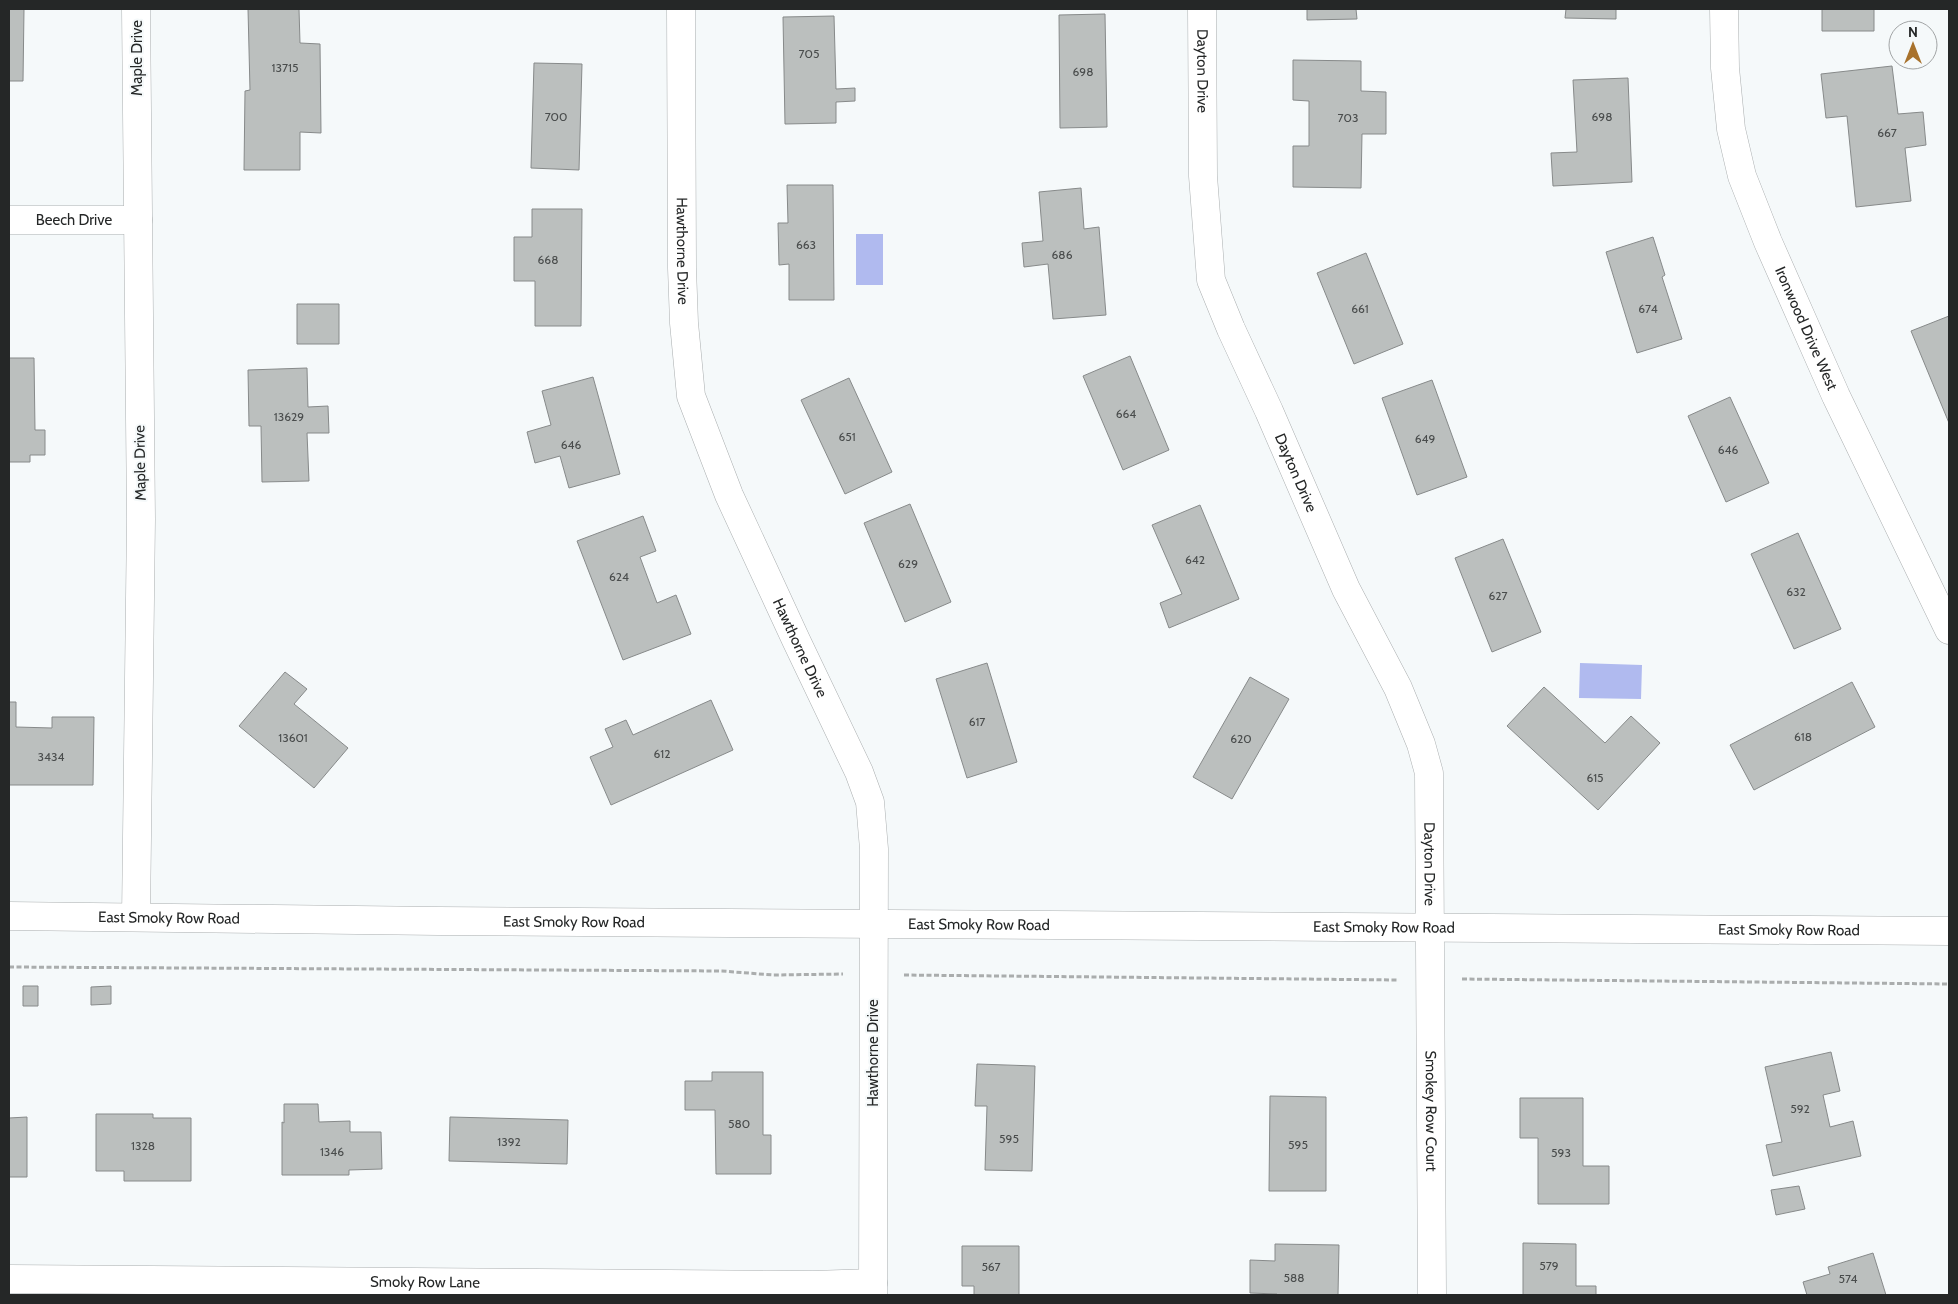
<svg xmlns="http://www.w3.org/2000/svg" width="1958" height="1304" viewBox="0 0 1958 1304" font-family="Cabin,sans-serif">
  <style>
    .water { fill: #b0baef }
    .building { fill: #bbbfbe; stroke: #878a8a }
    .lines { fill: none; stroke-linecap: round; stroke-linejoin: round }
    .minor-casing { stroke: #abafb0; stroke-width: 29 }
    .tertiary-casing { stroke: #abafb0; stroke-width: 29 }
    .path { stroke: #aaadad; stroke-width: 3; stroke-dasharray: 5 2.5; stroke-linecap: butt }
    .minor { stroke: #fff; stroke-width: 28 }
    .tertiary { stroke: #fff; stroke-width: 28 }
    .labels { text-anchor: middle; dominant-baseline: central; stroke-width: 4; stroke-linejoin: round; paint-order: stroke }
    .number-label { font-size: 12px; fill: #4a4d4d }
    .street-label { font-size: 15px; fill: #252727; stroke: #f5f9fa }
  </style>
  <rect width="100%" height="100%" fill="#f5f9fa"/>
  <path class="water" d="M856 234H883V285H856Z
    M1580 663 1642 665 1641 699 1579 698Z"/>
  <path class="building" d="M9 9H24L23 81H9Z
    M248 9H299L300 43 320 44 321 133 300 132V170H244L245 91 250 90Z
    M1307 9H1356L1357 19 1307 20Z
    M1566 9H1616V19L1565 18Z
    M1822 9H1874V31H1822Z
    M1105 14 1107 127 1060 128 1059 15Z
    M834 16 836 89 855 88V101L836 102V123L785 124 783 17Z
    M1293 60 1361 61V91L1386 92V134H1362L1361 188 1293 187V146H1309V101L1293 100Z
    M534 63 582 64 579 170 531 168Z
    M1892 66 1898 114 1923 112 1926 145 1905 148 1911 201 1856 207 1847 116 1826 118 1821 74Z
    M1628 78 1632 182 1553 186 1551 153 1577 152 1573 80Z
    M787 185H833L834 300H789V264L779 265 778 223H788Z
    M1081 188 1084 229 1099 227 1106 315 1053 319 1048 264 1024 267 1022 243 1043 241 1039 192Z
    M532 209H582L581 326H535V281H514V237H532Z
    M1653 237 1665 275 1662 277 1682 339 1637 353 1606 252Z
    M1366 253 1403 344 1354 364 1317 273Z
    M297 304H339V344H297Z
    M1949 316V423L1911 331Z
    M1130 356 1169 450 1123 470 1083 376Z
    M9 358H34L35 430H45V455H30V462H9Z
    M307 368 308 407 328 406 329 433H307L309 481 262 482 261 426H249L248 370Z
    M593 377 620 474 569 488 560 456 535 463 527 432 551 425 542 391Z
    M849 378 892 472 845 494 801 400Z
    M1432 380 1467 477 1417 495 1382 398Z
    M1730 397 1769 483 1726 502 1688 416Z
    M910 504 951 602 905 622 864 523Z
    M1200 505 1239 599 1169 628 1160 603 1182 594 1152 525Z
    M643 516 656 551 640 557 657 603 676 595 691 634 623 660 577 541Z
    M1798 533 1841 629 1794 649 1751 554Z
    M1503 539 1541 632 1492 652 1455 558Z
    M987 663 1017 762 967 778 936 679Z
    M285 672 307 689 294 704 348 748 314 788 239 726Z
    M1250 677 1289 699 1232 799 1193 777Z
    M1852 682 1875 727 1754 790 1730 745Z
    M1544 687 1605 743 1631 716 1660 743 1598 810 1507 726Z
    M711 700 733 750 611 805 590 757 613 747 605 729 626 720 633 735Z
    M9 702H16V727L52 728V717H94L93 785H9Z
    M23 986H38V1006H23Z
    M111 986V1004L91 1005V987Z
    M1831 1052 1840 1091 1823 1095 1830 1127 1853 1121 1861 1156 1773 1176 1766 1145 1782 1142 1765 1067Z
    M977 1064 1035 1066 1032 1171 985 1170 987 1106H975Z
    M712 1072H763V1135H771V1174H716L715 1110H685V1081H712Z
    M1270 1096 1326 1097V1191H1269Z
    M1520 1098H1583V1166H1609V1204H1538V1138H1520Z
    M284 1104H318L319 1122 350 1121V1132H381L382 1169 349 1170V1175H282V1122L284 1123Z
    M96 1114H153V1118H191V1181H124V1171H96Z
    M27 1117V1177H9V1118Z
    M450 1117 568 1120 567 1164 449 1161Z
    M1799 1186 1805 1209 1776 1215 1771 1190Z
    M1523 1243 1576 1244V1286H1596V1295H1523Z
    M1275 1244 1339 1245 1338 1295H1277V1294L1250 1293V1260L1275 1261Z
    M962 1246H1019V1295H974V1286H962Z
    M1873 1253 1886 1295H1807L1803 1282 1830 1274 1828 1267Z"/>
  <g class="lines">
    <defs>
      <g id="minor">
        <path id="s1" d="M681 9 682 268 684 323 691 396 729 495 796 640 859 772 870 802 874 849 873 1295"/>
        <path id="s2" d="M1202 9 1203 176 1211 280 1231 329 1269 411 1346 589 1398 688 1421 744 1429 773 1432 1295"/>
        <path id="s3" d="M1724 9 1725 68 1731 129 1742 176 1768 242 1836 396 1949 630"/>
        <path id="s4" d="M9 220H138"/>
        <path d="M136 917 141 519 136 9"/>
        <path id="s5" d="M9 1279 813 1285 873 1283"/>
      </g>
      <g id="tertiary">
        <path id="s6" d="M9 916 438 921 1949 931"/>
      </g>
    </defs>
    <use href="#minor" class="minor-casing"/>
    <use href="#tertiary" class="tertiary-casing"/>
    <path class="path" d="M9 967 722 971 773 975 843 974
      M904 975 1398 980
      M1462 979 1949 984"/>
    <use href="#minor" class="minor"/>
    <use href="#tertiary" class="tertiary"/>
  </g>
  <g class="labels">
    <g class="number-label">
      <text x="809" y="53">705</text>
      <text x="285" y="67">13715</text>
      <text x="1083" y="71">698</text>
      <text x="556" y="116">700</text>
      <text x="1602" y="116">698</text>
      <text x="1348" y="117">703</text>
      <text x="1887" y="132">667</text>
      <text x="806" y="244">663</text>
      <text x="1062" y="254">686</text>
      <text x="548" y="259">668</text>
      <text x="1360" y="308">661</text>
      <text x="1648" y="308">674</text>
      <text x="1126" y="413">664</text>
      <text x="289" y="416">13629</text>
      <text x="847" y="436">651</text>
      <text x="1425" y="438">649</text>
      <text x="571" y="444">646</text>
      <text x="1728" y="449">646</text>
      <text x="1195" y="559">642</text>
      <text x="908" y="563">629</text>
      <text x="619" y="576">624</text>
      <text x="1796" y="591">632</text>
      <text x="1498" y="595">627</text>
      <text x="977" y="721">617</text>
      <text x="1803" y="736">618</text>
      <text x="293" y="737">13601</text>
      <text x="1241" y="738">620</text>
      <text x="662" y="753">612</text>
      <text x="51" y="756">3434</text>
      <text x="1595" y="777">615</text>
      <text x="1800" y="1108">592</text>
      <text x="739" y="1123">580</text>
      <text x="1009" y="1138">595</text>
      <text x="509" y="1141">1392</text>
      <text x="1298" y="1144">595</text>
      <text x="143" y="1145">1328</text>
      <text x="332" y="1151">1346</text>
      <text x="1561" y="1152">593</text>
      <text x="1549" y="1265">579</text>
      <text x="991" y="1266">567</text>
      <text x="1294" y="1277">588</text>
      <text x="1848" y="1278">574</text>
    </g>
    <g class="street-label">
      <text transform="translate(137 58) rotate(-90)">Maple Drive</text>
      <text stroke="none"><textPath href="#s2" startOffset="62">Dayton Drive</textPath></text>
      <text stroke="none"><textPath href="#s4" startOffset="65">Beech Drive</textPath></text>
      <text stroke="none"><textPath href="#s1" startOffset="242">Hawthorne Drive</textPath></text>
      <text stroke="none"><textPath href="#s3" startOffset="334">Ironwood Drive West</textPath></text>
      <text transform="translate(140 463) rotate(-91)">Maple Drive</text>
      <text stroke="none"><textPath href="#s2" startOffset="482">Dayton Drive</textPath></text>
      <text stroke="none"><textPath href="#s1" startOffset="662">Hawthorne Drive</textPath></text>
      <text stroke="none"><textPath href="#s2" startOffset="902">Dayton Drive</textPath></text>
      <text stroke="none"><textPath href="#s6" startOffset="160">East Smoky Row Road</textPath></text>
      <text stroke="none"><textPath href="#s6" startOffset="565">East Smoky Row Road</textPath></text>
      <text stroke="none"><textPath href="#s6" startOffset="970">East Smoky Row Road</textPath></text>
      <text stroke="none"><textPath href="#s6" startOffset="1375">East Smoky Row Road</textPath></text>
      <text stroke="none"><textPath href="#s6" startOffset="1780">East Smoky Row Road</textPath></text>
      <text transform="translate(873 1053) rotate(-90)">Hawthorne Drive</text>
      <text stroke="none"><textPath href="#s2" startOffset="1149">Smokey Row Court</textPath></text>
      <text stroke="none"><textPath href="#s5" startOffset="416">Smoky Row Lane</textPath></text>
    </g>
  </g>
  <rect width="1958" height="1304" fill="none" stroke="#252727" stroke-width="20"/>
  <g transform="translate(1913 45)"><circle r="24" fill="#f5f9fa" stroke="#a2a5a6"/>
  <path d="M0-4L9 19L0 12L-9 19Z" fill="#a8722c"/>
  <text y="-8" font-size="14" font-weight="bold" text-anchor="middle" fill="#252727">N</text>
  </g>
</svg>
